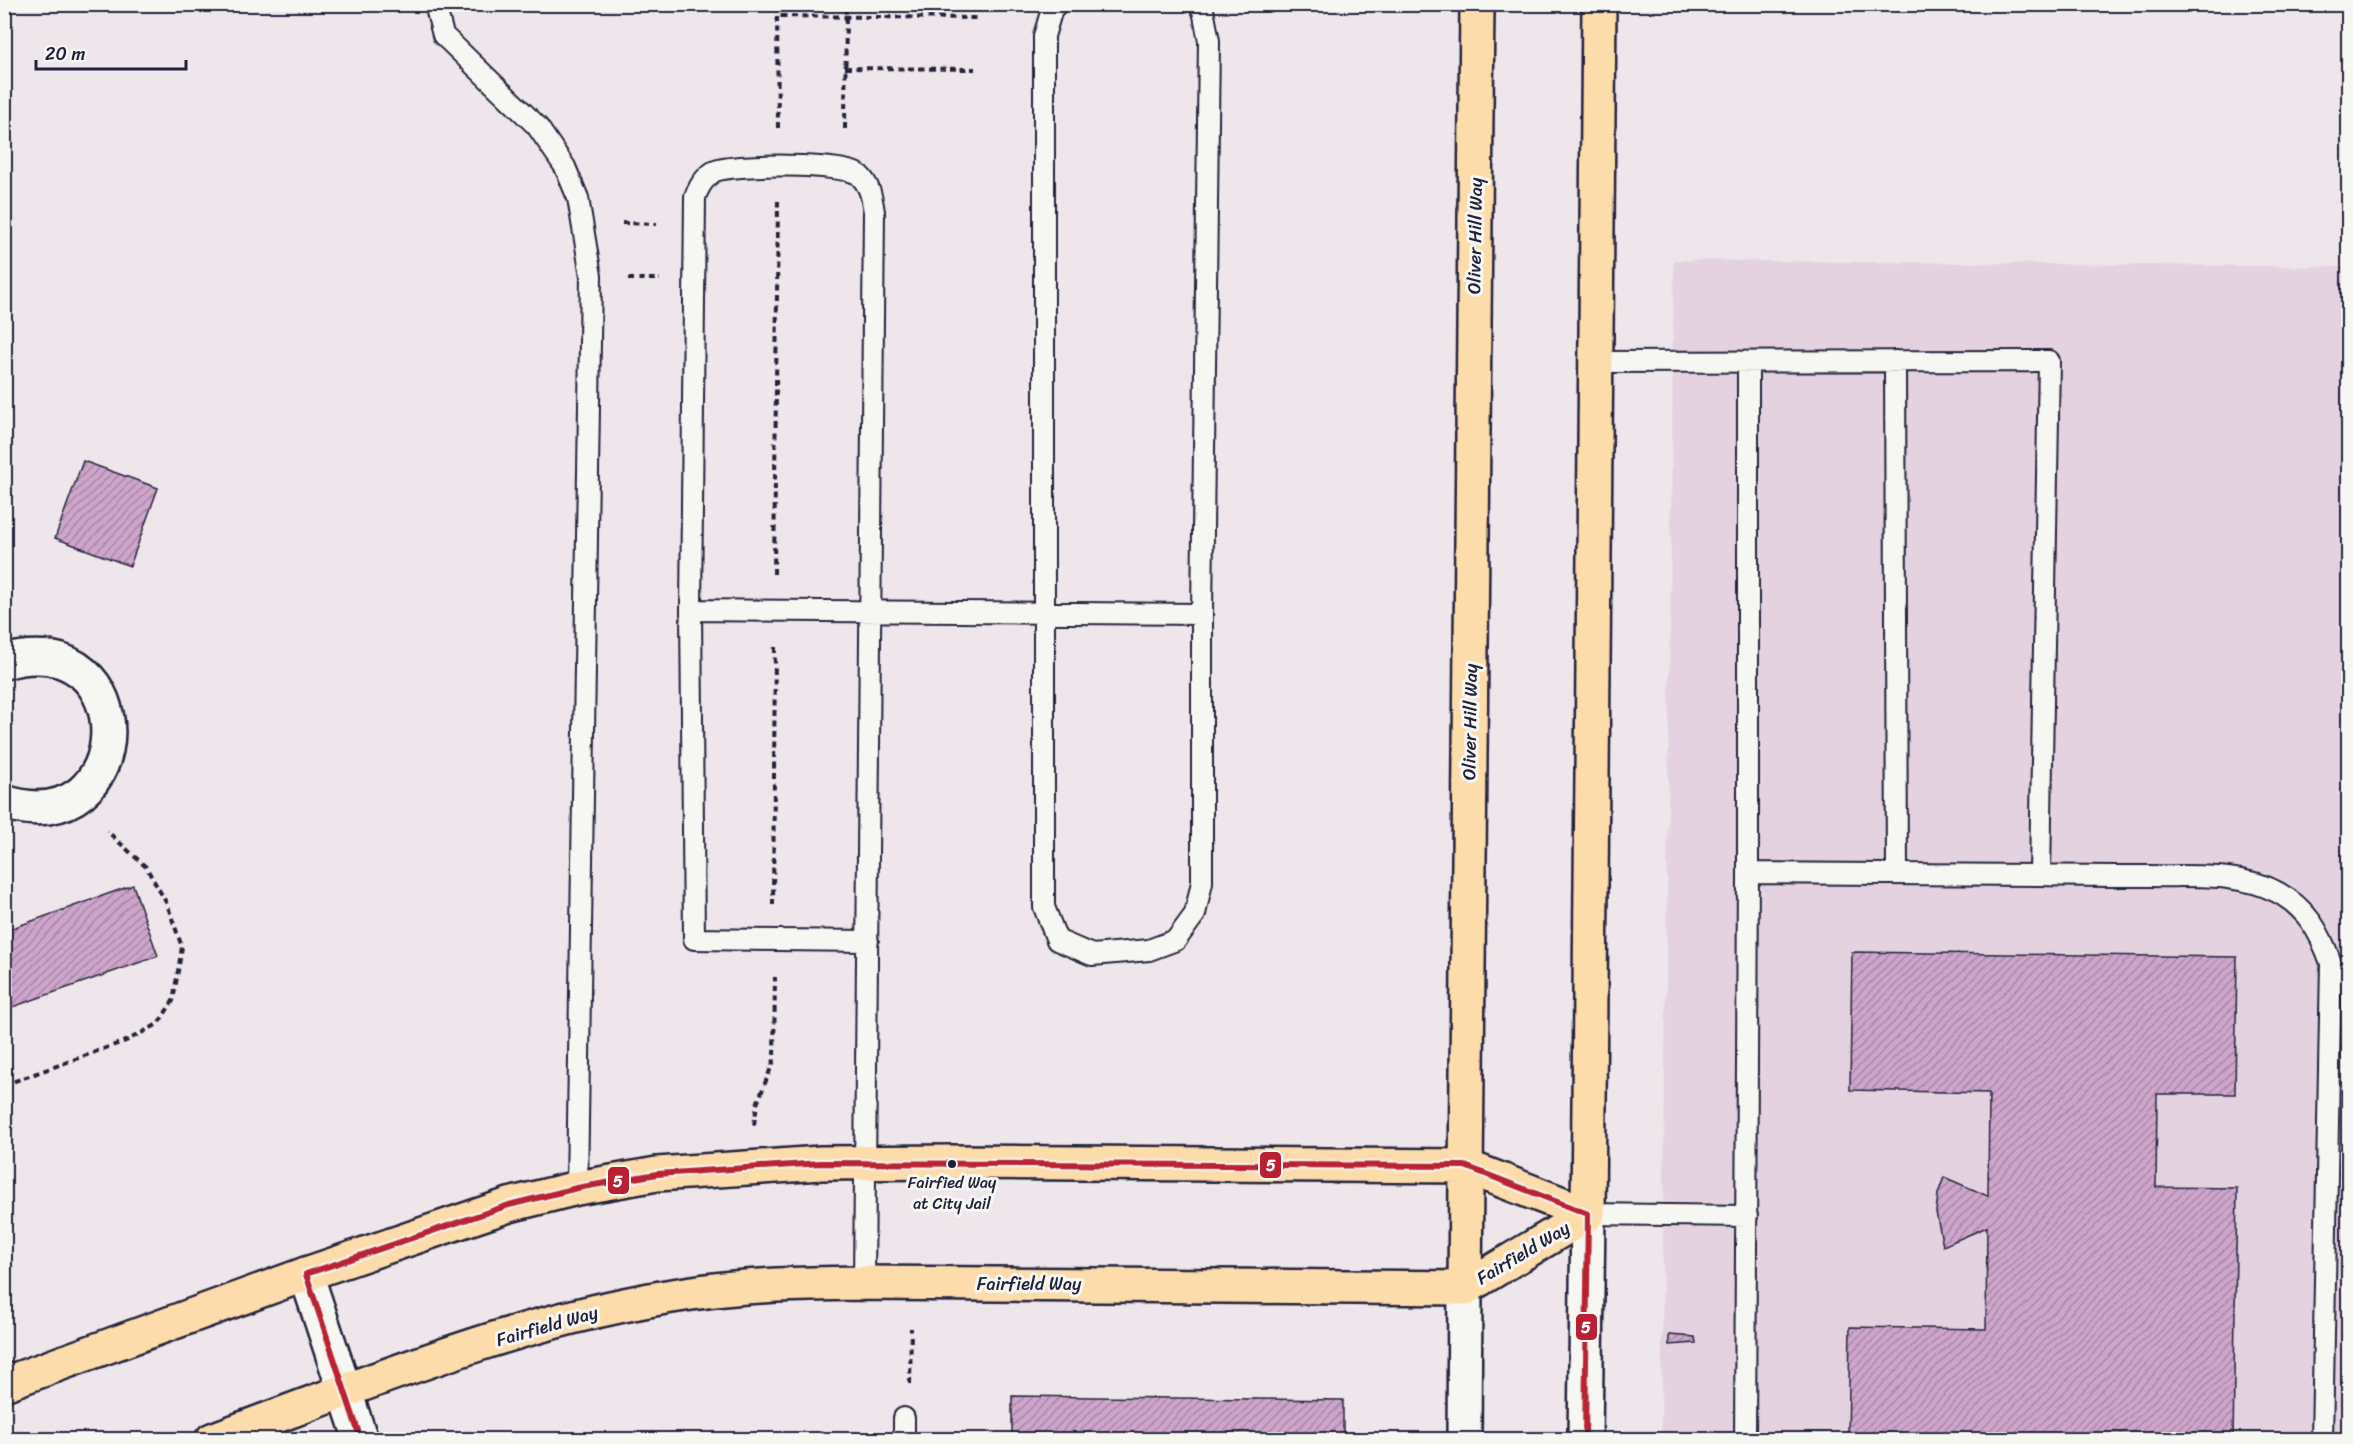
<svg xmlns="http://www.w3.org/2000/svg" width="2353" height="1444" viewBox="0 0 2353 1444" font-family="Sriracha,sans-serif">
  <style>
    .built { fill: #e4d2e1 }
    .building { fill: url(#building-hatch); stroke: #22223b; stroke-width: 1.5 }
    .lines { fill: none; stroke-linecap: round; stroke-linejoin: round }
    .lane-casing { stroke: #22223b; stroke-width: 24 }
    .street-casing { stroke: #22223b; stroke-width: 38 }
    .secondary-casing { stroke: #22223b; stroke-width: 38 }
    .primary-casing { stroke: #22223b; stroke-width: 38 }
    .path { stroke: #22223b; stroke-width: 4; stroke-dasharray: 6 4.5; stroke-linecap: butt }
    .lane { stroke: #f6f6f2; stroke-width: 20 }
    .street { stroke: #f6f6f2; stroke-width: 33 }
    .secondary { stroke: #f6f6f2; stroke-width: 33 }
    .primary { stroke: #fddcac; stroke-width: 33 }
    .bus-1-casing { stroke: #f6f6f2; stroke-width: 10 }
    .bus-1 { stroke: #b92031; stroke-width: 6 }
    .bus-dot { fill: #22223b; stroke: #f6f6f2; stroke-width: 2 }
    .labels { text-anchor: middle; dominant-baseline: central; stroke-width: 6; stroke-linejoin: round; paint-order: stroke }
    .bus-label { font-size: 16px; fill: #22223b; stroke: #f6f6f2 }
    .street-label { font-size: 18px; fill: #22223b; stroke: #f6f6f2 }
    .line-badge { stroke: #f6f6f2; stroke-width: 2 }
    .badge-label { font-size: 16px; text-anchor: middle; font-weight: bold; fill: #fff }
  </style>
  <defs>
    <pattern id="building-hatch" width="6" height="6" patternUnits="userSpaceOnUse" patternTransform="scale(1.5)"><rect width="6" height="6" fill="#cea5cb"/><path d="M-1 1l2-2M0 6l6-6M5 7l2-2" fill="none" stroke="#a786a6"/></pattern>
  </defs>
  <rect width="100%" height="100%" fill="#eee6ea"/>
  <filter id="ink" filterUnits="userSpaceOnUse"><feTurbulence type="fractalNoise" baseFrequency=".0167" numOctaves="2"/><feDisplacementMap in="SourceGraphic" scale="12" xChannelSelector="R" yChannelSelector="G"/><feConvolveMatrix kernelMatrix="1 2 1 2 8 2 1 2 1" color-interpolation-filters="sRGB"/></filter>
  <g filter="url(#ink)">
    <path class="built" d="M1674 260 2348 267V1439L1661 1440Z"/>
    <path class="building" d="M489 4H787V7L489 6Z
      M83 461 158 488 130 566 55 538Z
      M133 885 158 956 4 1010V931Z
      M1852 952 2237 957 2235 1094H2157L2156 1187 2237 1188 2233 1440H1848L1850 1327 1986 1329 1987 1227 1943 1246 1936 1212 1938 1194 1944 1177 1988 1196 1989 1093 1850 1090Z
      M1669 1335 1695 1337 1696 1343 1669 1345Z
      M1012 1396 1343 1400V1440H1012Z"/>
    <g class="lines">
      <defs>
        <path id="lane" d="M435 4 443 35 537 126 565 167 578 198 591 276 577 1188
          M1057 4 1052 9 1044 36V907L1057 940 1092 955 1149 950 1176 940 1195 914 1202 882V614L1209 41 1203 10 1198 4
          M1895 361 1897 874
          M1597 362 2049 361 2040 875C2077 876 2114 876 2150 876 2191 877 2240 872 2277 892 2307 908 2320 932 2331 963L2322 1440
          M691 610 1202 614
          M1748 873V362
          M1588 1214 1747 1216
          M864 1283 874 212C872 198 870 185 859 175 846 163 729 163 713 172 703 179 699 187 695 197L691 610 694 939 868 941
          M904 1418V1440
          M1745 1440 1748 873 2040 875"/>
        <path id="street" d="M4 662C146 622 139 846 4 802
          M306 1274 361 1440"/>
        <path id="secondary" d="M1464 1440 1465 1288
          M1585 1440 1588 1214"/>
        <path id="primary" d="M1588 1214 1599 4
          M1465 1288 1477 4
          M4 1384 306 1274 509 1205 577 1188 657 1174 821 1163 952 1162 1465 1166 1588 1214
          M212 1440C368 1383 527 1316 692 1293 749 1284 807 1284 864 1283L1465 1288 1588 1214"/>
      </defs>
      <use href="#lane" class="lane-casing"/>
      <use href="#street" class="street-casing"/>
      <use href="#secondary" class="secondary-casing"/>
      <use href="#primary" class="primary-casing"/>
      <path class="path" d="M845 68 975 69
        M778 128 777 16 977 18
        M845 129 846 4
        M622 223 657 224
        M628 279H660
        M774 574 778 201
        M773 905 775 646
        M4 1085 128 1040 158 1024 173 1001 182 947 167 904 146 867 107 831
        M754 1125 757 1104 774 1060 775 977
        M910 1384 911 1328"/>
      <use href="#lane" class="lane"/>
      <use href="#street" class="street"/>
      <use href="#secondary" class="secondary"/>
      <use href="#primary" class="primary"/>
      <defs>
        <path id="bus-1" d="M306 1274 509 1205 577 1188 657 1174 821 1163 1465 1166 1588 1214
          M306 1274 361 1440
          M1585 1440 1588 1214"/>
      </defs>
      <use href="#bus-1" class="bus-1-casing"/>
      <use href="#bus-1" class="bus-1"/>
    </g>
  </g>
  <circle class="bus-dot" cx="952" cy="1164" r="5"/>
  <g class="labels">
    <g class="bus-label">
      <text x="952" y="1182">Fairfied Way<tspan x="952" dy="21">at City Jail</tspan></text>
    </g>
    <g class="street-label">
      <text transform="translate(1475 236) rotate(-89)">Oliver Hill Way</text>
      <text transform="translate(1470 722) rotate(-89)">Oliver Hill Way</text>
      <text transform="translate(1523 1253) rotate(-31)">Fairfield Way</text>
      <text x="1029" y="1284">Fairfield Way</text>
      <text transform="translate(547 1326) rotate(-16)">Fairfield Way</text>
    </g>
  </g>
  <g class="line-badge">
    <rect x="1259" y="1151" width="23" height="28" rx="6" fill="#b92031"/>
    <rect x="607" y="1166" width="23" height="29" rx="6" fill="#b92031"/>
    <rect x="1575" y="1313" width="23" height="28" rx="6" fill="#b92031"/>
  </g>
  <g class="badge-label">
    <text x="1271" y="1171">5</text>
    <text x="618" y="1187">5</text>
    <text x="1586" y="1333">5</text>
  </g>
  <rect width="2353" height="1444" fill="none" stroke="#f6f6f2" stroke-width="24"/>
  <rect x="12" y="12" width="2329" height="1420" fill="none" stroke="#22223b" stroke-width="2" filter="url(#ink)"/>
  <path d="M36 60v9h150v-9" fill="none" stroke="#22223b" stroke-width="3"/>
  <text x="45" y="60" font-size="18" fill="#22223b" stroke="#f6f6f2" stroke-width="4.5" paint-order="stroke">20 m</text>
</svg>
